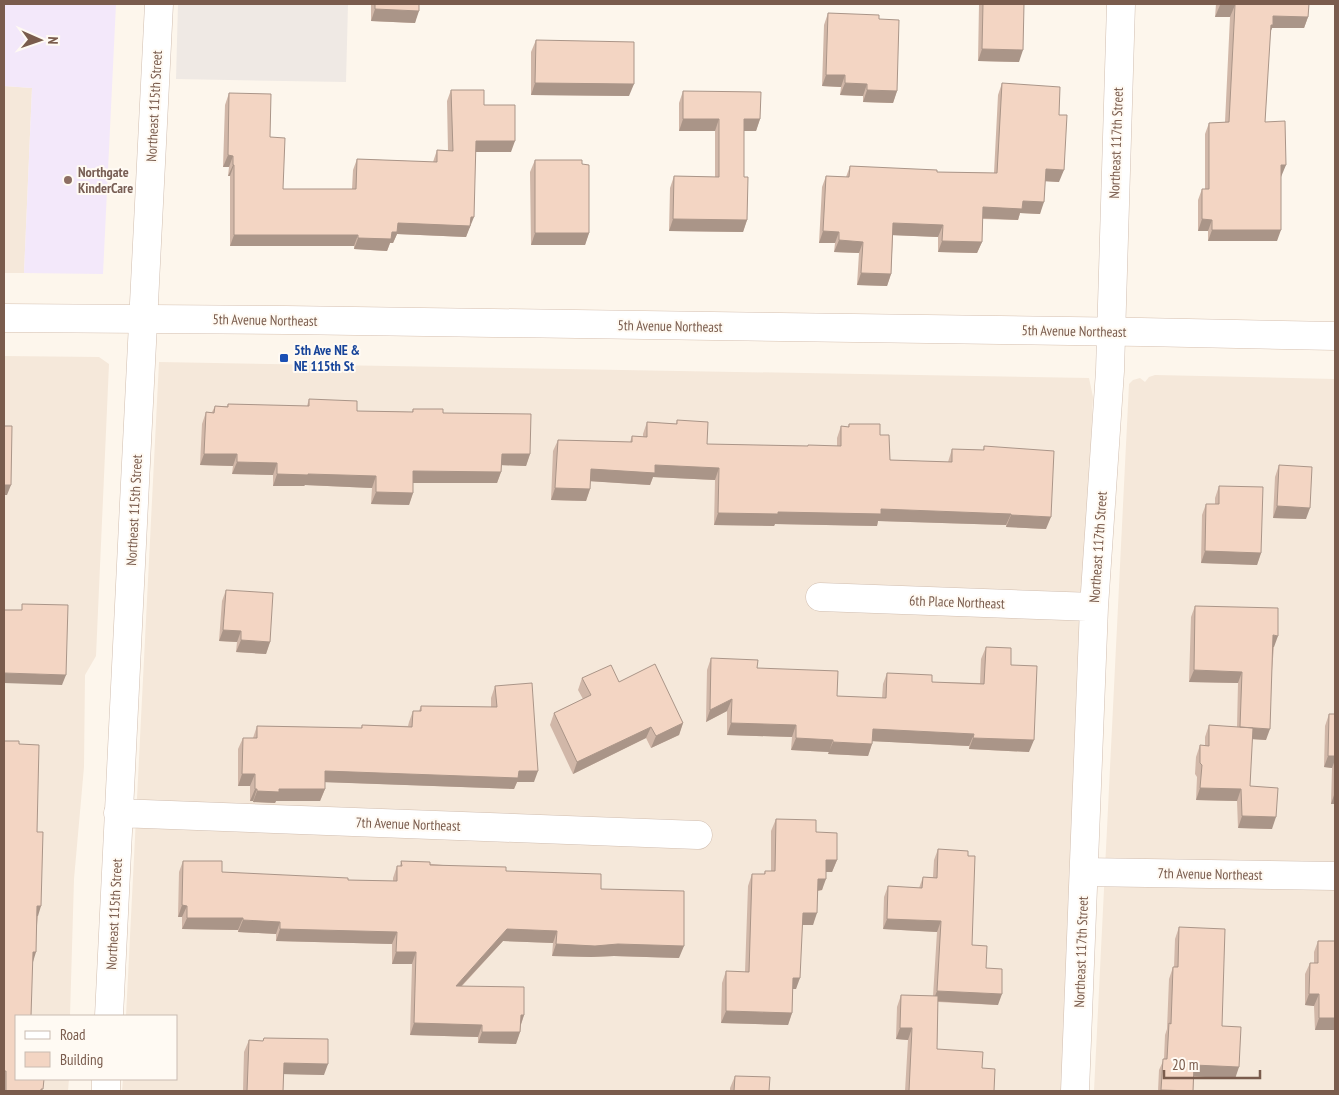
<svg xmlns="http://www.w3.org/2000/svg" width="1339" height="1095" viewBox="0 0 1339 1095" font-family="'PT Sans Narrow',sans-serif">
  <style>
    .residential { fill: #f5e8da }
    .industrial { fill: #efe9e4 }
    .education { fill: #f3e8fa }
    .lines { fill: none; stroke-linecap: round; stroke-linejoin: round }
    .minor-casing { stroke: #d1beb0; stroke-width: 29 }
    .secondary-casing { stroke: #d6c0b0; stroke-width: 29 }
    .minor { stroke: #fff; stroke-width: 28 }
    .secondary { stroke: #fff; stroke-width: 28 }
    .wall { fill: #d1b7a8 }
    .shaded-wall { fill: #aa9588 }
    .building { fill: #f3d5c3; stroke: #aa9588 }
    .education-dot { fill: #8d6e63; stroke: #fffaf3; stroke-width: 2 }
    .transit-dot { fill: #1a4fb4; stroke: #fffaf3; stroke-width: 2 }
    .labels { text-anchor: middle; dominant-baseline: central; stroke-width: 4; stroke-linejoin: round; paint-order: stroke }
    .street-label { font-size: 14px; fill: #7a5c4d; stroke: #fffaf3 }
    .education-label { font-size: 14px; font-weight: bold; fill: #785e54; stroke: #fffaf3; text-anchor: start }
    .transit-label { font-size: 14px; font-weight: bold; fill: #164399; stroke: #fffaf3; text-anchor: start }
  </style>
  <rect width="100%" height="100%" fill="#fdf6ec"/>
  <path class="residential" d="M4 86 32 88 24 273H4Z
    M4 356 99 357 109 364 96 656 85 675 84 767 74 879 70 1016H16V1079H69L68 1091H4Z
    M159 362 1089 378 1093 397 1063 1091H122L123 1079H176V1016H126Z
    M1155 375 1335 379V1091H1094L1129 384 1133 380 1140 378 1145 382 1149 377Z"/>
  <path class="industrial" d="M178 4H348L346 82 176 79Z"/>
  <path class="education" d="M4 4H116L103 274 24 273 32 88 4 86Z"/>
  <g class="lines">
    <defs>
      <path id="minor" d="M820 597 1094 607
        M118 813 698 835
        M1084 872 1335 876
        M109 1016C124 679 143 341 159 4
        M106 1091V1079
        M1075 1091 1094 607 1110 371 1121 4"/>
      <path id="secondary" d="M4 318 286 320 1141 332 1335 336"/>
    </defs>
    <use href="#minor" class="minor-casing"/>
    <use href="#secondary" class="secondary-casing"/>
    <use href="#minor" class="minor"/>
    <use href="#secondary" class="secondary"/>
  </g>
  <path class="wall" d="M371 4H419L415 23 371 21Z
    M979 4H1024L1019 62 978 61Z
    M1216 4H1309L1308 17 1304 28H1272L1270 32 1265 122 1281 177 1277 241H1208V231H1198V200L1202 189H1205V134L1209 123 1225 122 1230 17H1215Z
    M828 13 879 19 897 91 893 103 863 102V96L840 95 841 87 822 86 824 25Z
    M536 40 629 96 531 95V52Z
    M1002 83 1059 115V182L1045 181 1040 214 1020 213 1018 220 982 219V242L977 253 938 252V237L893 235 891 274 887 286 857 285 859 253 834 252 835 243H819L822 187 826 176 846 177 850 166 937 172 994 173 998 95Z
    M451 90 484 105 511 152H476L470 228H469L466 237 397 234 393 243H390L387 251 354 249V246H230V176H228L229 167H223L225 105 229 93 270 137 283 189H352L353 170 357 159 433 162 437 150 448 151 447 101Z
    M683 91 760 119 756 131H744V177L747 220 743 232 669 231 670 188 674 176 715 177V131H679V103Z
    M535 160 589 233 585 245H531L530 172Z
    M309 399 357 411 412 412 413 409 443 413 530 454 526 466 502 465 501 472 497 483H413V493L409 505 371 504 372 488 305 485 304 486H273V475L232 474 233 466 200 465 202 424 206 412H212L215 406H227L228 404 307 406Z
    M677 420 707 444 808 446H837V438L841 426 848 427 849 424 880 435 890 460 948 462 952 449 983 450 984 446 1046 529 1006 527V525L878 521 877 526 775 524 774 526 714 525 715 480 653 477 650 485 590 481V489L586 501 551 500 553 451 558 440 630 442 632 436 643 437V434L647 422 676 424Z
    M1279 465 1306 519 1273 518 1275 477Z
    M1219 486 1261 553 1257 565 1201 563 1202 515 1206 504H1215V498Z
    M226 590 270 642 266 654 236 652 237 642 219 641 222 601Z
    M1195 606 1274 647 1266 740 1252 739 1250 786 1272 829 1238 828 1237 801 1196 800 1197 777 1195 774 1196 757 1200 745 1205 746V737L1209 725 1237 727 1238 683 1189 682 1191 617Z
    M986 647 1011 665 1029 752 969 749V746L872 741V744L868 756 828 754 829 752 791 750 792 737 727 735V711L706 722 707 670 711 658 757 668 837 696 882 698 883 684 887 673 932 682 980 683 981 659Z
    M582 678 619 682 683 723 679 735 651 748 646 738 573 774 550 725 554 713 583 699 578 690Z
    M495 686 534 782H517L514 789 325 782V789L320 801H276L275 803 253 802V801H250V786H238V749L243 738H253L257 726 361 728 362 725 408 726 409 722 413 711H419L421 706 491 707V698Z
    M1329 714H1335V804H1331L1332 768 1324 767 1325 726Z
    M4 741 19 744 37 832 38 916 33 962 16 1016 43 1091H4Z
    M776 819 816 832 837 860 832 872H826L822 890 818 891 813 925H802L796 989H793L792 1013 788 1025 721 1023 722 983 726 971 745 972 748 886 752 874H764L765 871H771V831Z
    M938 849 972 945 986 968 998 1005 938 1002 937 1049 982 1068 994 1091H905L908 1040 896 1039 897 1007 901 995 933 996 937 932 883 929 884 897 888 886 919 888 923 877H933L934 860Z
    M183 861 222 872 348 880 393 881V878L397 866H400L401 861 506 871 601 889 679 958 614 956 591 957 552 956 553 943 503 941 462 986 524 1015 521 1025 520 1032 516 1044 478 1043V1037L410 1035 412 964H392V944L276 941V934L238 932V930L182 929V917H178L179 872Z
    M1179 927 1222 1026 1235 1079 1194 1077 1193 1091H1158L1159 1070 1164 1059 1165 1035 1167 1029 1169 979 1173 967H1174L1175 939Z
    M1318 941 1335 1030H1315L1314 1006 1305 1005V974L1310 963H1314V952Z
    M264 1038 324 1075 284 1074 283 1091H243L244 1052 249 1040 263 1041Z
    M735 1076 769 1091H730V1088Z"/>
  <path class="shaded-wall" d="M1220 5H1235L1230 17H1215Z
    M375 9 419 11 415 23 371 21Z
    M1273 16 1308 17 1304 28H1272L1269 36H1266Z
    M982 49 1023 50 1019 62 978 61Z
    M826 75H845L841 87 822 86Z
    M535 83H601L634 84 629 96 531 95Z
    M845 83 867 84 863 96 840 95Z
    M867 90 897 91 893 103 863 102Z
    M683 119H719L715 131H679Z
    M744 119H760L756 131H740Z
    M476 141H515L511 152H472Z
    M228 155 233 156 229 167H223Z
    M233 165H234L230 176H228Z
    M1281 165H1286L1281 177H1277Z
    M1046 169 1064 170 1059 182 1041 181Z
    M1023 201 1044 202 1040 214 1020 213 1018 220 978 218 983 207Z
    M471 217H474L466 237 397 234 393 243H390L387 251 354 249 358 238 392 232 398 223Z
    M673 219 747 220 743 232 669 231Z
    M1202 219 1212 220 1208 231H1198Z
    M893 223 943 225 938 237 889 235Z
    M1212 230H1281L1277 241H1208Z
    M823 231 839 232 835 243H819Z
    M535 233H589L585 245H531Z
    M234 235H358L354 246H230Z
    M839 240 863 242 859 253 834 252Z
    M942 241 982 242 977 253 938 252Z
    M861 273 891 274 887 286 857 285Z
    M204 454H237L233 466 200 465Z
    M502 454H530L526 466 498 465Z
    M237 462 277 463 273 475 232 474Z
    M655 465 719 468 715 480 653 477 650 485 587 481 591 469Z
    M413 471 501 472 497 483H409Z
    M277 474H308L376 476 372 488 305 485 304 486H273Z
    M4 485H11L7 495H4Z
    M555 488 590 489 586 501 551 500Z
    M376 492 413 493 409 505 371 504Z
    M1277 506 1310 508 1306 519 1273 518Z
    M881 509 1011 514 1006 525 878 521 877 526 775 524 774 526 714 525 718 513 778 512Z
    M1011 515 1051 517 1046 529 1006 527Z
    M1205 551 1261 553 1257 565 1201 563Z
    M223 630 241 631 237 642 219 641Z
    M1273 635 1278 636 1274 647H1269Z
    M241 640 270 642 266 654 236 652Z
    M1194 670 1242 672 1238 683 1189 682Z
    M4 673 66 675 62 685 4 683Z
    M732 699 727 711 706 722 710 710Z
    M683 723 679 735 651 748 656 736Z
    M731 723 796 725 792 737 727 735Z
    M651 727 646 738 573 774 577 762Z
    M1240 727 1270 729 1266 740 1236 738Z
    M873 729 974 734 969 746 869 741Z
    M796 738 833 740 829 752 791 750Z
    M973 738 1034 740 1029 752 969 749Z
    M833 742 872 744 868 756 828 754Z
    M1328 756H1335V760L1332 768 1324 767Z
    M325 771H538L534 782H517L514 789 321 782Z
    M242 774H255L250 786H238Z
    M1200 788 1241 789 1237 801 1196 800Z
    M255 789H257L253 801H250Z
    M279 789H325L320 801H276L275 803 253 802 257 791Z
    M1335 792V804H1331Z
    M1242 816 1276 817 1272 829 1238 828Z
    M826 860H837L832 872H822Z
    M818 879H826L822 890 814 891Z
    M182 905 187 906 182 917H178Z
    M37 906H41L38 916H34Z
    M803 913H817L813 925H798Z
    M187 918H243L238 930 182 929Z
    M887 919 941 921 937 932 883 929Z
    M243 920 280 922 276 934 238 932Z
    M280 929 397 932 392 944 276 941Z
    M507 929 557 931 553 943 503 941 451 997 456 986Z
    M556 944H618L684 946 679 958 614 956 591 957 552 956Z
    M33 952H36L33 962Z
    M396 952H416L412 964H392Z
    M793 978H800L796 989H789Z
    M937 991 1002 994 998 1005 933 1001Z
    M1309 994H1319L1314 1006 1305 1005Z
    M726 1011 792 1013 788 1025 721 1023Z
    M521 1015H524L520 1027Z
    M1319 1018H1335V1030H1315Z
    M414 1023 482 1025 478 1037 410 1035Z
    M900 1028H912L908 1040 896 1039Z
    M482 1032H520L516 1044 478 1043Z
    M284 1063 328 1064 324 1075 280 1074Z
    M1194 1065 1239 1067 1235 1079 1190 1076Z"/>
  <path class="building" d="M375 4H419V11L375 9Z
    M983 4H1024L1023 50 982 49Z
    M1220 4H1309L1308 17 1273 16V25H1271L1265 122 1285 121 1286 165H1281V230H1212V220L1202 219V189H1209V123L1229 122 1235 5H1220Z
    M828 13 879 15V19L899 20 897 91 867 90V84L845 83V75H826Z
    M536 40 634 42V84L535 83Z
    M1002 83 1060 87 1059 115H1067L1064 170 1046 169 1044 202 1023 201 1022 209 983 207 982 242 942 241 943 225 893 223 891 274 861 273 863 242 839 240V232L823 231 826 176 849 177 850 166 937 170V172L997 173Z
    M451 90H484V105H515V141H476L474 217H471L470 226 398 223 397 232H392L391 239 358 238V235H234V165H233V156L228 155 229 93 271 94 270 137 285 138 283 189H356L357 159 437 162V150L453 151Z
    M683 91 761 92 760 119H744V177H748L747 220 673 219 674 176 719 177V119H683Z
    M535 160H582V164L589 165V233H535Z
    M309 399 357 401V411L413 412V409H443V413L531 414 530 454H502L501 472 413 471V493L376 492V476L308 474V475L277 474V463L237 462V454H204L206 412 214 413 215 406 228 407V404L309 406Z
    M677 420 708 422 707 444 808 446V445L841 446V426L849 427V424H880V435H889L890 460 952 462V449L984 450V446L1054 451 1051 517 1011 515V514L881 509V514L778 512V514L718 513 719 468 655 465V473L591 469 590 489 555 488 558 440 632 442V436L647 437V422L677 424Z
    M4 426H12L11 485H4Z
    M1279 465 1312 467 1310 508 1277 506Z
    M1219 486 1263 487 1261 553 1205 551 1206 504H1219Z
    M226 590 273 593 270 642 241 640V631L223 630Z
    M22 604 68 605 66 675 4 673V610H22Z
    M1195 606 1278 608V636L1273 635 1270 729 1240 727 1242 672 1194 670Z
    M986 647 1011 648V665L1037 666 1034 740 973 738 974 734 873 729 872 744 833 742V740L796 738V725L731 723 732 699 710 710 711 658 758 660 757 668 838 671 837 696 886 698 887 673 932 675V682L984 684Z
    M655 664 683 723 656 736 651 727 577 762 554 713 591 695 582 678 611 665 619 682Z
    M532 683 538 771H519L518 778 325 771V789H279V792L257 791V789H255V774H242L243 738H257V726L362 728V725L412 727 413 711H421V706L497 707 495 686Z
    M1329 714H1335V756H1328Z
    M1209 725 1253 728 1250 786 1278 788 1276 817 1242 816 1241 789 1200 788 1202 765 1200 763V745L1209 746Z
    M4 741H19V744L39 745 37 832H43L41 906H37L36 952H33L31 1016H16V1079H44L43 1089H41V1091H6V1071H4Z
    M776 819 816 820V832L837 833V860H826V879H818L817 913H803L800 978H793L792 1013 726 1011V971L749 972 752 874H765V871H775Z
    M938 849 968 851V856H975L972 945 987 946 986 968 1002 969V994L937 991 941 921 887 919 888 886 922 888 923 877 937 878Z
    M183 861H222V872L348 878V880L397 881V866H402L401 861 430 862V865L506 867V871L601 874V889L684 891V946L618 944 595 946 556 944 557 931 507 929 456 986 524 987V1015H521L520 1032H482V1025L414 1023 416 952H396L397 932 280 929V922L243 920V918H187V906L182 905Z
    M1179 927 1225 929 1222 1026 1241 1027 1239 1067 1194 1065 1193 1091 1161 1090 1163 1059H1167L1169 1023 1171 1024 1173 967H1178Z
    M1318 941H1335V1018H1319V994H1309L1310 963H1318Z
    M901 995 938 996 937 1049 983 1052 982 1068 995 1069 994 1091H909L912 1028H900Z
    M264 1038 328 1039V1064L284 1063 283 1091H247L249 1040 263 1041Z
    M735 1076 770 1077 769 1091H734Z"/>
  <circle class="education-dot" cx="68" cy="180" r="5"/>
  <rect class="transit-dot" x="279" y="353" width="10" height="10" rx="2.5"/>
  <g class="labels">
    <g class="street-label">
      <text transform="translate(154 106) rotate(-87)">Northeast 115th Street</text>
      <text transform="translate(1116 143) rotate(-88)">Northeast 117th Street</text>
      <text transform="translate(265 320) rotate(1)">5th Avenue Northeast</text>
      <text transform="translate(670 326) rotate(1)">5th Avenue Northeast</text>
      <text transform="translate(1074 331) rotate(1)">5th Avenue Northeast</text>
      <text transform="translate(134 510) rotate(-87)">Northeast 115th Street</text>
      <text transform="translate(1098 547) rotate(-86)">Northeast 117th Street</text>
      <text transform="translate(957 602) rotate(2)">6th Place Northeast</text>
      <text transform="translate(408 824) rotate(2)">7th Avenue Northeast</text>
      <text transform="translate(1210 874) rotate(1)">7th Avenue Northeast</text>
      <text transform="translate(114 914) rotate(-87)">Northeast 115th Street</text>
      <text transform="translate(1081 952) rotate(-88)">Northeast 117th Street</text>
    </g>
    <g class="education-label">
      <text x="78" y="172">Northgate<tspan x="78" dy="16">KinderCare</tspan></text>
    </g>
    <g class="transit-label">
      <text x="294" y="350">5th Ave NE &amp;<tspan x="294" dy="16">NE 115th St</tspan></text>
    </g>
  </g>
  <rect width="1339" height="1095" fill="none" stroke="#7a5c4d" stroke-width="10"/>
  <rect x="15" y="1015" width="162" height="65" fill="#fffaf3" stroke="#cabbb1"/>
  <rect x="25" y="1031" width="25" height="8" fill="#ffffff" stroke="#cabbb1"/>
  <text x="60" y="1040" font-size="15" fill="#7a5c4d">Road</text>
  <rect x="25" y="1052" width="25" height="15" fill="#f3d5c3" stroke="#cabbb1"/>
  <text x="60" y="1065" font-size="15" fill="#7a5c4d">Building</text>
  <g transform="translate(40 40) rotate(92)" stroke="#fffaf3" stroke-width="4" paint-order="stroke">
  <path d="M0-4L9 19L0 12L-9 19Z" fill="#7a5c4d"/>
  <text y="-8" font-size="14" font-weight="bold" text-anchor="middle" fill="#7a5c4d">N</text>
  </g>
  <path d="M1164 1070v8h96v-8" fill="none" stroke="#7a5c4d" stroke-width="2.5"/>
  <text x="1172" y="1070" font-size="15" fill="#7a5c4d" stroke="#fffaf3" stroke-width="4" paint-order="stroke">20 m</text>
</svg>
